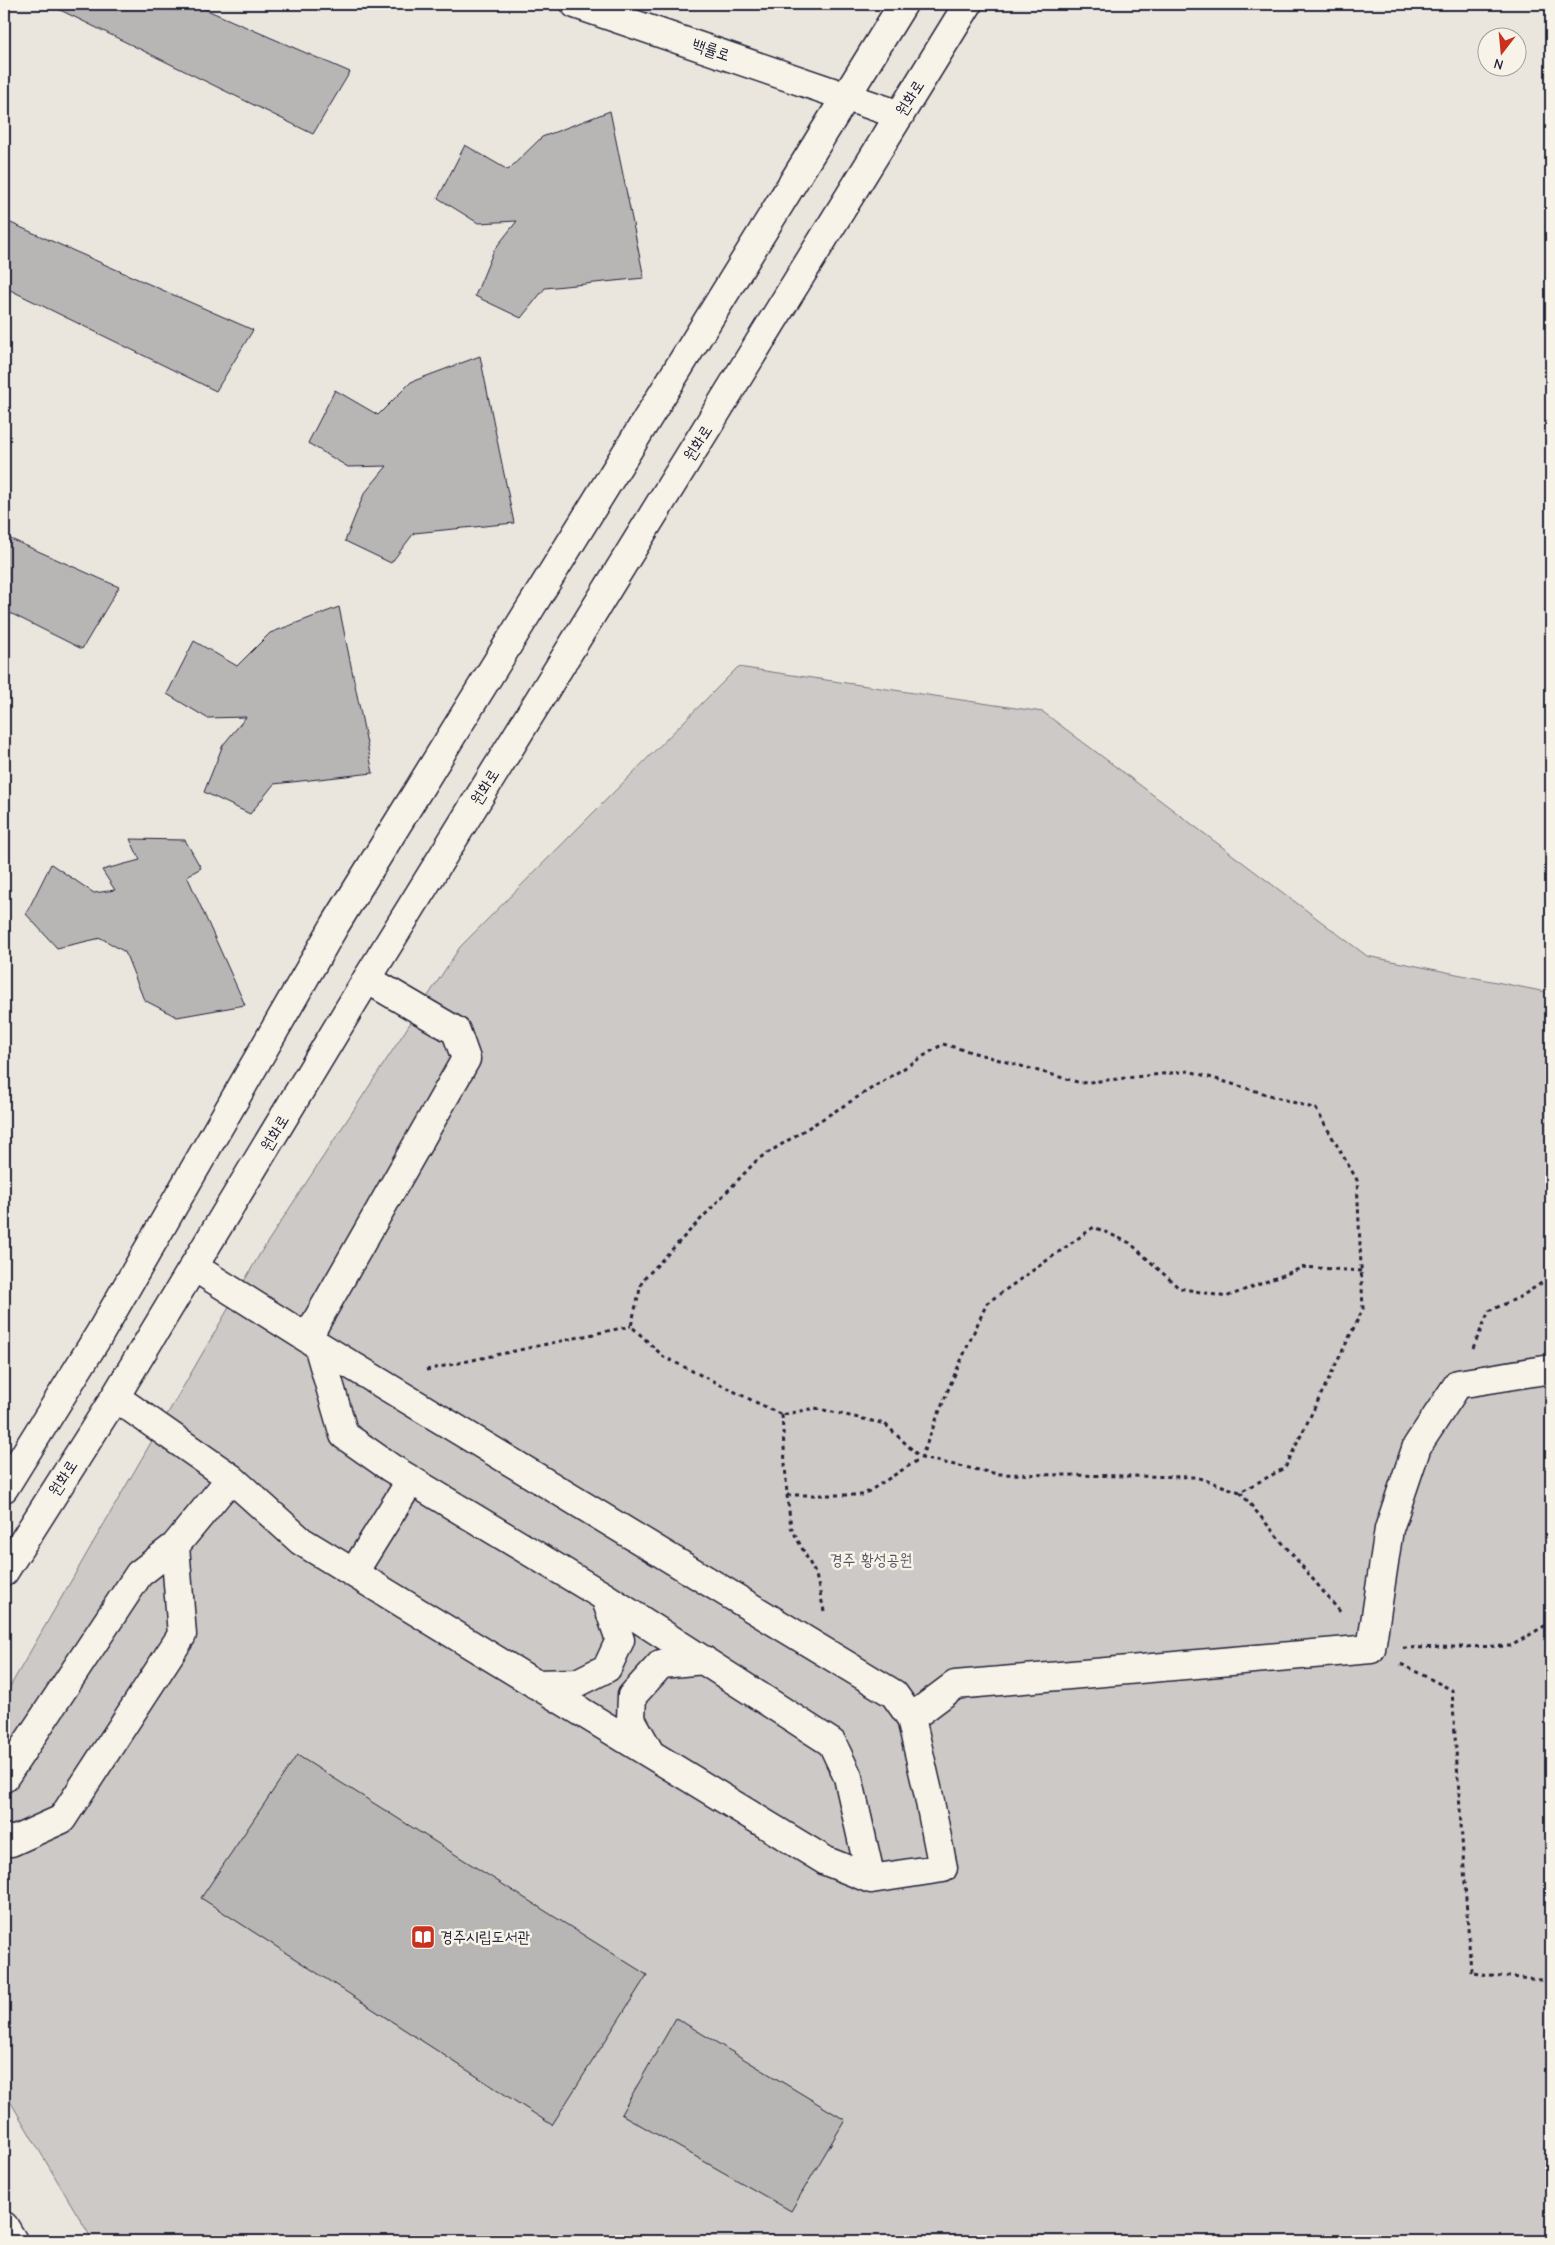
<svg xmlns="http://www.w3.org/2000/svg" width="1555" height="2245" viewBox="0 0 1555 2245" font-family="'Comic Neue','Poor Story',sans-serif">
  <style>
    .green { fill: #cdc9c6; stroke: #787680 }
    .building { fill: #b8b6b5; stroke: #22223b }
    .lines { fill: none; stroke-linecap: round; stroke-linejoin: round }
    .minor-casing { stroke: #22223b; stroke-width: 31 }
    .major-casing { stroke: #22223b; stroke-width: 31 }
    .path { stroke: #22223b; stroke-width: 3; stroke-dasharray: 4 4; stroke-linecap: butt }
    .minor { stroke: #f7f3e8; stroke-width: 28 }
    .major { stroke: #f7f3e8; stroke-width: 28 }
    .labels { text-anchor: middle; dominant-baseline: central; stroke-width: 5; stroke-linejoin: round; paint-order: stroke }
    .street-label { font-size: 16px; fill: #22223b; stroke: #f7f3e8 }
    .park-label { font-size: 16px; fill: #555465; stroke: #f7f3e8 }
    .poi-label { font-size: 16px; fill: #22223b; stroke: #f7f3e8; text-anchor: start }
  </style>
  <rect width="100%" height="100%" fill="#eae6de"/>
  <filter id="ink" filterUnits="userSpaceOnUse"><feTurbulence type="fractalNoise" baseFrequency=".02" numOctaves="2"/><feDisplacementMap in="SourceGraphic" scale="10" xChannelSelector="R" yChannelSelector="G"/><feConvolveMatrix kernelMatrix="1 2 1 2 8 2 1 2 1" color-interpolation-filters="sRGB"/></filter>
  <g filter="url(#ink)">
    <path class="green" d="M738 667 1043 712 1367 956 1551 993V2241H93L4 2091V1697L261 1252 460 947Z"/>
    <path class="building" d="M48 4H193L350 72 313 134Z
      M610 111 644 278 545 288 521 318 475 296 494 250 517 221 478 223 438 198 465 145 508 170 542 137Z
      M4 220 253 330 216 391 4 287Z
      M480 356 514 523 414 533 391 563 345 541 364 494 387 466 348 467 308 443 335 390 378 415 411 382Z
      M4 536 119 587 82 649 4 610Z
      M339 607 373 773 274 784 250 814 204 792 223 745 246 717 207 718 167 694 194 641 237 666 270 633Z
      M130 839 185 840 201 868 187 876 245 1005 177 1017 144 1000 125 952 101 938 57 948 26 914 51 864 94 893 115 890 102 870 140 860Z
      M297 1755 647 1975 552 2125 201 1898Z
      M676 2018 845 2120 791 2211 621 2114Z"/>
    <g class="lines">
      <defs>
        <path id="minor" d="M575 4 847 97
          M307 1338 466 1059 456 1031 367 979
          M318 1345 344 1435 391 1468 605 1597 832 1743 848 1777 871 1879
          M115 1397 231 1478 301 1541 826 1861 871 1879 943 1868 928 1792 911 1718 894 1694 318 1345 194 1267
          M354 1572 411 1480
          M535 1684 577 1683 607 1668 620 1640 605 1597
          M911 1718 955 1685 1371 1649 1389 1529 1417 1446 1458 1384 1551 1369
          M649 1751 631 1719 632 1696 661 1664 704 1660
          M4 1778 139 1574 175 1546
          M4 1838 11 1842 62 1819 182 1635 175 1546 231 1478"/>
        <path id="major" d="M847 97 900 115
          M4 1488 99 1335 335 925 903 4
          M4 1572 115 1397 367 979 968 4
          M4 2226 13 2241"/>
      </defs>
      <use href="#minor" class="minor-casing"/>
      <use href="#major" class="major-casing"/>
      <path class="path" d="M943 1044 1081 1083 1189 1071 1316 1109 1357 1180 1363 1309 1285 1468 1240 1492 1196 1477 998 1474 921 1458 885 1424 815 1408 782 1415 664 1357 631 1326 642 1281 758 1159Z
        M1473 1348 1489 1311 1520 1297 1551 1277
        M426 1370 631 1326
        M782 1415 787 1495 791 1527 816 1575 824 1611
        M1240 1492 1342 1614
        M787 1495H863L921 1458 950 1385 987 1303 1094 1227 1130 1243 1179 1288 1226 1297 1304 1267 1361 1271
        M1403 1648 1511 1646 1551 1622
        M1401 1664 1452 1690 1471 1973 1551 1981"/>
      <use href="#minor" class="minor"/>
      <use href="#major" class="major"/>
    </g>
  </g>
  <defs>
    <symbol id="library-square" viewBox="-11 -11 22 22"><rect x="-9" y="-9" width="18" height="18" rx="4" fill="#c8321e" stroke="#f7f3e8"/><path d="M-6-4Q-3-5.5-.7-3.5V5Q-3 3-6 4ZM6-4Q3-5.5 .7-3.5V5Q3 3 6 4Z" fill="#fff"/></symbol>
  </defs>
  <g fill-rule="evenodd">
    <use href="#library-square" x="409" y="1923" width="28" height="28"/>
  </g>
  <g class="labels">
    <g class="street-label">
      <text transform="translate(711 50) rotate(19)">백률로</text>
      <text transform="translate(910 98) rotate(-58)">원화로</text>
      <text transform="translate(698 443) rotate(-58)">원화로</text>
      <text transform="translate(485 787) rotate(-58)">원화로</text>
      <text transform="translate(275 1133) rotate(-59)">원화로</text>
      <text transform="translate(63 1478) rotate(-57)">원화로</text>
    </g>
    <g class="park-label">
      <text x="871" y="1560">경주 황성공원</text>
    </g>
    <g class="poi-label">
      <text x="440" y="1937">경주시립도서관</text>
    </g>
  </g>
  <rect width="1555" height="2245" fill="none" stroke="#f7f3e8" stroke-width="20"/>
  <rect x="10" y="10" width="1535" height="2225" fill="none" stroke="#22223b" stroke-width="2" filter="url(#ink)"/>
  <g transform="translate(1502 52) rotate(196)"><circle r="24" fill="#f7f3e8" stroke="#a29fa3"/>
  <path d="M0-4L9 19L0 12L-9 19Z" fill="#c8321e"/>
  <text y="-8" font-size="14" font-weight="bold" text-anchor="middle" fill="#22223b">N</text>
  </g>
</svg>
